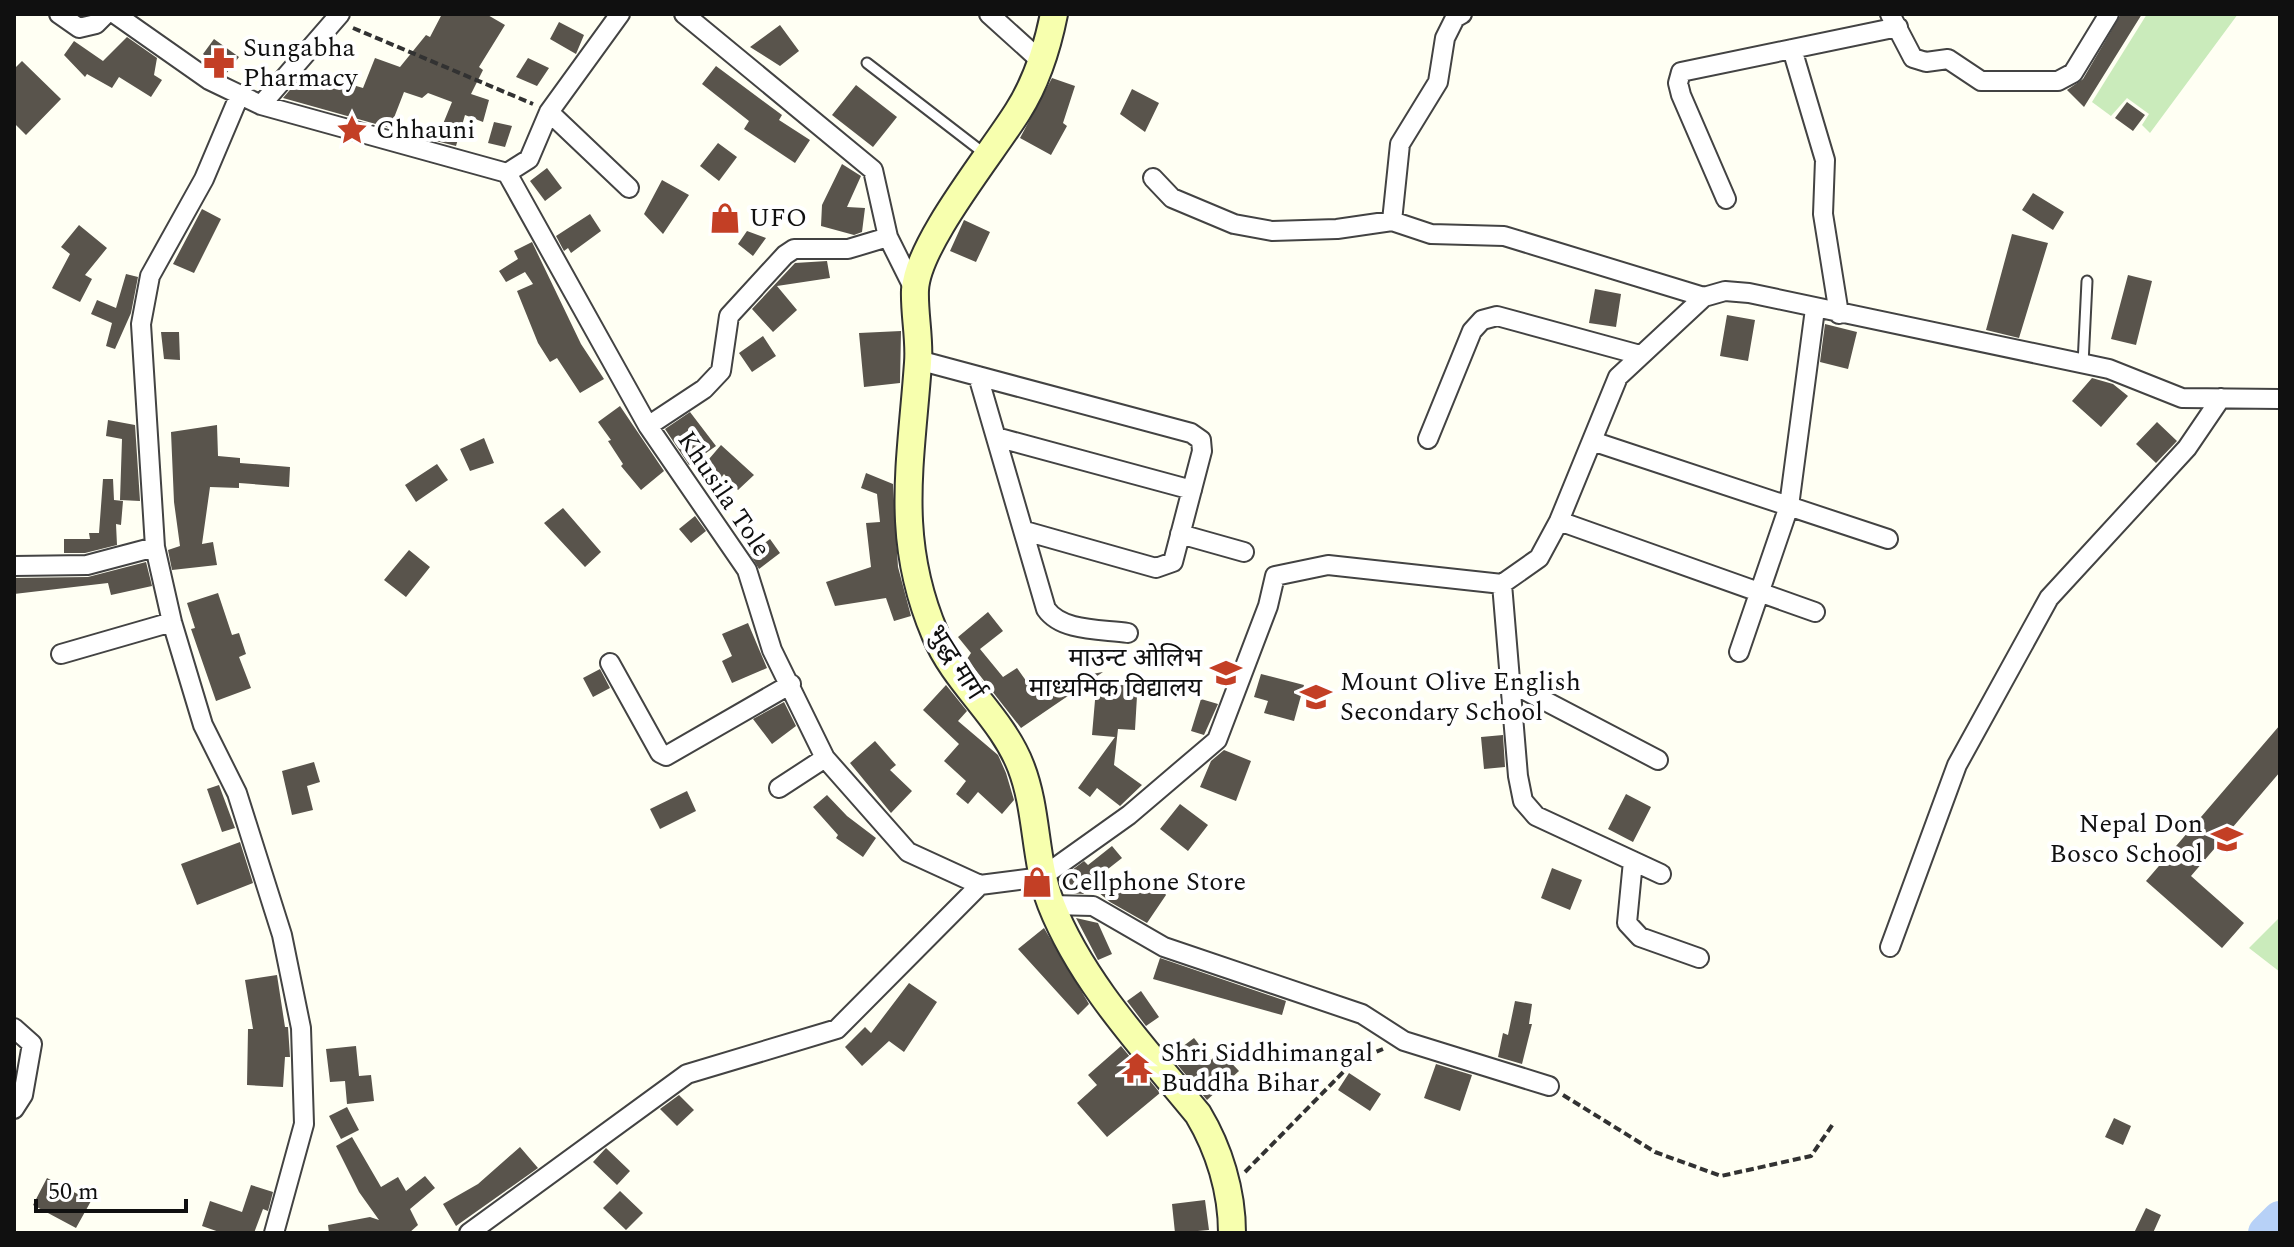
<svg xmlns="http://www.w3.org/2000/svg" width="2294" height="1247" viewBox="0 0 2294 1247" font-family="Spectral,'Noto Sans Devanagari',serif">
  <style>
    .green { fill: #caebbb }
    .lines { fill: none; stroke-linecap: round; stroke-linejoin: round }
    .river { stroke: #b7d1f7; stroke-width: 36 }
    .building { fill: #59544c }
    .lane-casing { stroke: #434343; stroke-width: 13 }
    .street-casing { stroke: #434343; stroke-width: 22 }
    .secondary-casing { stroke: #323232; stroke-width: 30 }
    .path { stroke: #323232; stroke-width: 4; stroke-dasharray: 8 4; stroke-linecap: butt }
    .lane { stroke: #fff; stroke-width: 9 }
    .street { stroke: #fff; stroke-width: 18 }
    .secondary { stroke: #f7ffae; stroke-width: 26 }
    .labels { text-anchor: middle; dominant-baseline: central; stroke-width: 8; stroke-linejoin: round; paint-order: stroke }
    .poi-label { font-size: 26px; fill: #101010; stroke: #fff; text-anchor: start }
    .street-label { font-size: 26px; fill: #101010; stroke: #fff }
  </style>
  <rect width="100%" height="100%" fill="#fffff3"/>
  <path class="green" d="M2147 14H2238L2150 133 2142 125 2149 114 2127 98 2111 116 2092 102Z
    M2280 917V972L2249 948Z"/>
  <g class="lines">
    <path class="river" d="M2266 1233 2280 1219"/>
  </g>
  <path class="building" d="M442 14H486L505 25 479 67 483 70 471 94 489 100 483 122 465 115 456 146 436 141 452 102 428 93 422 98 404 92 390 128 283 98 306 71 363 88 375 58 400 67 426 35 430 37Z
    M2121 14H2142L2084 107 2067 90 2083 79Z
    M559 22 584 35 576 54 550 39Z
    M780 25 799 51 780 66 750 47Z
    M127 37 157 58 154 75 162 80 151 97 119 77 112 88 87 74 85 77 64 55 74 41 103 61Z
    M214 39 239 57 226 74 203 54Z
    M528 58 549 68 537 86 516 77Z
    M22 61 61 99 26 135 14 123V69Z
    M716 66 782 115 779 120 810 140 795 163 744 129 749 121 702 84Z
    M1052 78 1075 86 1063 123 1067 126 1051 155 1020 138Z
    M856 85 897 117 873 147 832 115Z
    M1132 89 1159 103 1145 132 1120 114Z
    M2127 102 2145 115 2133 131 2115 118Z
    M494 122 512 126 505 147 488 143Z
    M718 143 737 157 719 181 700 166Z
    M842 164 861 176 847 207 865 208 862 232 854 235 821 226 822 205Z
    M547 168 562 188 545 201 530 181Z
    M662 180 689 195 663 234 644 214Z
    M2033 193 2064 212 2053 230 2022 210Z
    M202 209 221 219 194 273 173 264Z
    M590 214 601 231 571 253 568 248 564 251 556 236Z
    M964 220 990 232 976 262 950 251Z
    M79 225 107 248 85 275 92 279 80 302 52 288 70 254 61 247Z
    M747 231 766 238 753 256 738 244Z
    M2012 234 2048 243 2019 338 1986 330Z
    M532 242 581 344 604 379 580 393 557 358 550 362 538 343 517 291 533 284 525 272 506 282 499 271 518 259 514 251Z
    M827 261 830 278 777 286 797 310 773 332 752 309 795 263Z
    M126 274 138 277 131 313 115 349 106 346 112 323 91 314 97 300 116 308Z
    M2128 275 2152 281 2136 345 2111 339Z
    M1595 289 1621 294 1616 327 1589 323Z
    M1727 315 1755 320 1748 361 1720 356Z
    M1825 324 1857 332 1848 369 1820 362Z
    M901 331 900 383 864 387 859 333Z
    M161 332H179L180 360 164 359Z
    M763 336 776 356 752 372 739 353Z
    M2092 378 2113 384 2128 396 2101 427 2072 401Z
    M620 406 664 471 641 490 621 466 623 464 608 441 611 440 598 422Z
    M690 412 716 446 689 465 665 429Z
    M108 420 135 425 140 501 120 500 122 439 106 436Z
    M2157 422 2177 441 2156 463 2136 444Z
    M217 425 218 456 240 458V463L290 467 289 487 239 483V488L210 487 202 544 213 542 217 565 172 570 168 550 180 546 174 502 171 432Z
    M484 438 494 463 470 471 460 449Z
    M721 445 754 475 738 490 724 474 721 478 709 459Z
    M437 464 448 480 416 502 405 485Z
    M866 473 893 484 898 567 911 616 894 621 886 598 835 606 826 582 871 567 866 523 880 522 877 494 861 488Z
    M103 479H113L114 500 123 501 121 525 116 524 117 545 85 553H64V539H90L89 533H99Z
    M563 508 601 552 585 567 544 523Z
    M695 516 706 531 691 543 679 529Z
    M770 539 780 553 759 569 750 554Z
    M409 550 430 567 406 597 384 580Z
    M146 562 152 586 111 595 108 583 14 594V578L88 577Z
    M218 593 232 635 239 633 246 654 239 657 251 688 216 701 191 629 195 628 187 603Z
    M988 612 1003 631 980 649 1003 677 1017 668 1029 685 1103 672 1021 728 967 659 971 653 958 637Z
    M748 623 767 668 732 683 722 661 732 656 722 634Z
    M600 669 610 688 593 697 583 678Z
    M1261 674 1304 685 1294 721 1264 713 1268 701 1254 697Z
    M1097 677 1138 679 1135 730 1118 729 1114 765 1142 785 1120 806 1097 788 1090 797 1078 788 1115 737 1092 735Z
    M946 685 967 711 958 721 998 755 1006 773 1014 800 1002 814 978 792 968 804 956 794 966 781 944 761 959 744 923 710Z
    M1201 699 1218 704 1204 735 1191 731Z
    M784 702 796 726 772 744 753 719Z
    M2280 725V772L2191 876 2244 923 2222 948 2146 881Z
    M1503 735 1505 767 1484 769 1481 737Z
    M875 741 896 765 890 770 912 791 891 813 850 763Z
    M1224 750 1251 761 1236 801 1200 787 1211 761Z
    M314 762 320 782 307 786 313 810 292 815 282 771Z
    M219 785 235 828 222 832 207 789Z
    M687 791 696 811 660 829 650 809Z
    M1626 794 1651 807 1633 842 1608 829Z
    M827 795 847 816 876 838 863 857 836 838 838 835 813 807Z
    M1180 804 1208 825 1188 851 1160 829Z
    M240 842 253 883 197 905 181 864Z
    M1112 846 1122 858 1099 876 1157 881 1166 895 1147 923 1110 902 1073 871 1084 894 1066 893 1063 889 1060 879 1084 861 1088 865Z
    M1552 868 1582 880 1570 910 1541 898Z
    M1076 918 1098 923 1112 954 1098 960Z
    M1044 928 1089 1004 1078 1015 1018 949Z
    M1160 958 1286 1001 1282 1015 1153 979Z
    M277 975 285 1027H288L290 1057H285L283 1087 247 1085 248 1029H253L245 980Z
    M909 983 937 1002 904 1052 889 1041 862 1066 845 1047 865 1027 871 1033Z
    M1141 991 1159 1017 1146 1026 1127 1001Z
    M1515 1001 1532 1004 1529 1024H1532L1522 1064 1498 1057 1503 1033 1508 1035Z
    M1194 1038 1211 1060 1220 1051 1239 1071 1207 1100 1170 1056Z
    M356 1046 359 1076 371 1075 374 1101 347 1104 345 1081 330 1082 326 1049Z
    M1121 1046 1160 1093 1107 1137 1077 1103 1097 1085 1088 1075Z
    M1436 1064 1472 1075 1460 1111 1424 1098Z
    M1349 1073 1381 1094 1370 1111 1338 1090Z
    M679 1095 694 1110 677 1126 660 1109Z
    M347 1107 359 1130 341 1139 329 1116Z
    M2114 1118 2131 1126 2123 1145 2105 1137Z
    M352 1137 381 1187 398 1177 406 1191 425 1176 435 1188 410 1209 418 1225 409 1233H329L328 1225 370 1217 379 1220 359 1192 336 1146Z
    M520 1147 538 1168 456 1226 443 1204 478 1184Z
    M606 1148 630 1171 617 1185 593 1162Z
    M47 1178 91 1201 76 1228 33 1205Z
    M251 1185 273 1192 268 1211 263 1209 254 1233H222L202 1226 210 1201 242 1212Z
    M620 1191 643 1213 626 1230 603 1208Z
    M1205 1200 1209 1230 1175 1233 1172 1204Z
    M2146 1208 2161 1215 2153 1233H2134Z"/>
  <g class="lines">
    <defs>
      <path id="lane" d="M867 63 985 154
        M2083 364 2087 281"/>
      <path id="street" d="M59 14 79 28 96 24 106 14
        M115 14 209 80 261 105 507 173
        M684 14 873 170 888 237 915 291
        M989 14 1042 62
        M1890 14 1913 58 1926 62 1948 59 1981 81H2058L2073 73 2109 14
        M1792 49 1825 160 1823 214 1839 314
        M240 94 204 179 150 276 141 324 155 547 172 622 203 725 237 793 282 935 301 1028 304 1124 274 1233
        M261 105 340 14
        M549 112 629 188
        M507 173 648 426 747 570 772 650 825 758 908 852 980 885
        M507 173 529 159 549 112 620 14
        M1153 178 1172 198 1234 224 1272 231 1337 229 1392 221 1431 234 1504 236 1704 297
        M1726 199 1681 95 1678 83 1681 72 1898 27
        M1392 221 1400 144 1438 82 1445 38 1455 18 1462 14
        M918 360 1191 433 1201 440 1202 451 1173 562 1156 568 1025 531
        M978 376 1046 609C1062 632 1102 629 1128 633
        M648 426 704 389 721 371 729 316 785 255 794 249H848L888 237
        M996 437 1192 490
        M1428 439 1472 331 1482 320 1497 316 1640 355
        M1592 441 1888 539
        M1559 521 1815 612
        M1180 534 1244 552
        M14 566 87 565 155 547
        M1502 584 1539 558 1559 521 1618 377 1704 297 1725 291 1749 293 2109 369 2182 398 2280 399
        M1739 652 1789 506 1815 309
        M61 654 172 622
        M610 663 660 753 666 756 791 684
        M1511 683 1658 760
        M779 788 825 758
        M1633 861 1627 923 1640 937 1699 958
        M1051 905 1093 906 1164 947 1362 1014 1404 1041 1549 1086
        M1890 947 1957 765 2049 598 2187 448 2221 398
        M14 1028 32 1044 23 1095 14 1109
        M469 1233 687 1074 837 1029 980 885 1042 877 1129 815 1217 740 1268 606 1275 576 1328 565 1502 584 1518 776 1523 801 1536 816 1661 874"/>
      <path id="secondary" d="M1054 14C1047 49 1037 81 1018 111 992 153 917 244 915 290 914 313 920 339 918 363 911 463 894 538 935 634 955 683 1002 717 1021 767 1038 811 1034 860 1051 904 1082 983 1145 1049 1198 1114 1219 1149 1232 1191 1232 1233"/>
    </defs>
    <use href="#lane" class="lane-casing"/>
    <use href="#street" class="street-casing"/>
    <use href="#secondary" class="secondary-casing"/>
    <path class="path" d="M353 28 533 104
      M1563 1095 1655 1152 1721 1176 1811 1156 1833 1124
      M1245 1172 1354 1061 1383 1049"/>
    <use href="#lane" class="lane"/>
    <use href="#street" class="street"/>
    <use href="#secondary" class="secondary"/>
  </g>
  <defs>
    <symbol id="pharmacy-bare" viewBox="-9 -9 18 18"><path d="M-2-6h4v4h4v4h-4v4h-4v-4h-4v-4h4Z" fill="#c33f25" stroke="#fff" stroke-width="2.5" paint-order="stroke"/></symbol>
    <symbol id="sight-bare" viewBox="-9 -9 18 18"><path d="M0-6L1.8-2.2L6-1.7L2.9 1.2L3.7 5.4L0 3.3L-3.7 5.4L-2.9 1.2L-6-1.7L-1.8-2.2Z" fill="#c33f25" stroke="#fff" stroke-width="2.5" paint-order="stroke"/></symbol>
    <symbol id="shop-bare" viewBox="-9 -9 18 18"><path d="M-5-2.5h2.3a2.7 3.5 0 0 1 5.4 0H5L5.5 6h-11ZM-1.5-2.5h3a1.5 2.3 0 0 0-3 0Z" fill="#c33f25" stroke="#fff" stroke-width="2.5" paint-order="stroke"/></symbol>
    <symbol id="school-bare" viewBox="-9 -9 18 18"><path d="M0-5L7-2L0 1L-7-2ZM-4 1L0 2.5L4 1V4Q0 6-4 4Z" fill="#c33f25" stroke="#fff" stroke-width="2.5" paint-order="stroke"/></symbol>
    <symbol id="temple-bare" viewBox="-9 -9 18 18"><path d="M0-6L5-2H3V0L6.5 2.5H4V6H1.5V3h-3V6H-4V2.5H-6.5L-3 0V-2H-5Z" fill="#c33f25" stroke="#fff" stroke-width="2.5" paint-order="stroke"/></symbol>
  </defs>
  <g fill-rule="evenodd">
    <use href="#pharmacy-bare" x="197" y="41" width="44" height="44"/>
    <use href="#sight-bare" x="330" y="108" width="44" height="44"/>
    <use href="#shop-bare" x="703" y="196" width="44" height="44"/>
    <use href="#school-bare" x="1204" y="651" width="44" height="44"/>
    <use href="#school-bare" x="1294" y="675" width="44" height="44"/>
    <use href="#school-bare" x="2205" y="817" width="44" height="44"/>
    <use href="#shop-bare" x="1015" y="860" width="44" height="44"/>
    <use href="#temple-bare" x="1115" y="1046" width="44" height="44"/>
  </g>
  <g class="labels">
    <g class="poi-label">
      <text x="243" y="48">Sungabha<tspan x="243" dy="30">Pharmacy</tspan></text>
      <text x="376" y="130">Chhauni</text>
      <text x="749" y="218">UFO</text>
      <text x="1202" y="658" text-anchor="end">माउन्ट ओलिभ<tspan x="1202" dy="30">माध्यमिक विद्यालय</tspan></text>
      <text x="1340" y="682">Mount Olive English<tspan x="1340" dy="30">Secondary School</tspan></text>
      <text x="2203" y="824" text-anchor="end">Nepal Don<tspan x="2203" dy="30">Bosco School</tspan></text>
      <text x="1061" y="882">Cellphone Store</text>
      <text x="1161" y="1053">Shri Siddhimangal<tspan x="1161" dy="30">Buddha Bihar</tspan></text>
    </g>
    <g class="street-label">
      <text transform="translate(724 494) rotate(56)">Khusila Tole</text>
      <text transform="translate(956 662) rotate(58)">भुद्ध मार्ग</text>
    </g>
  </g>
  <rect width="2294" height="1247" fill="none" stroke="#101010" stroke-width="32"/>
  <path d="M36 1199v12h150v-12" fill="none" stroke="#101010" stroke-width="4"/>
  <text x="48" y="1199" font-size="24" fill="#101010" stroke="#ffffff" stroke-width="6" paint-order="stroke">50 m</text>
</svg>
